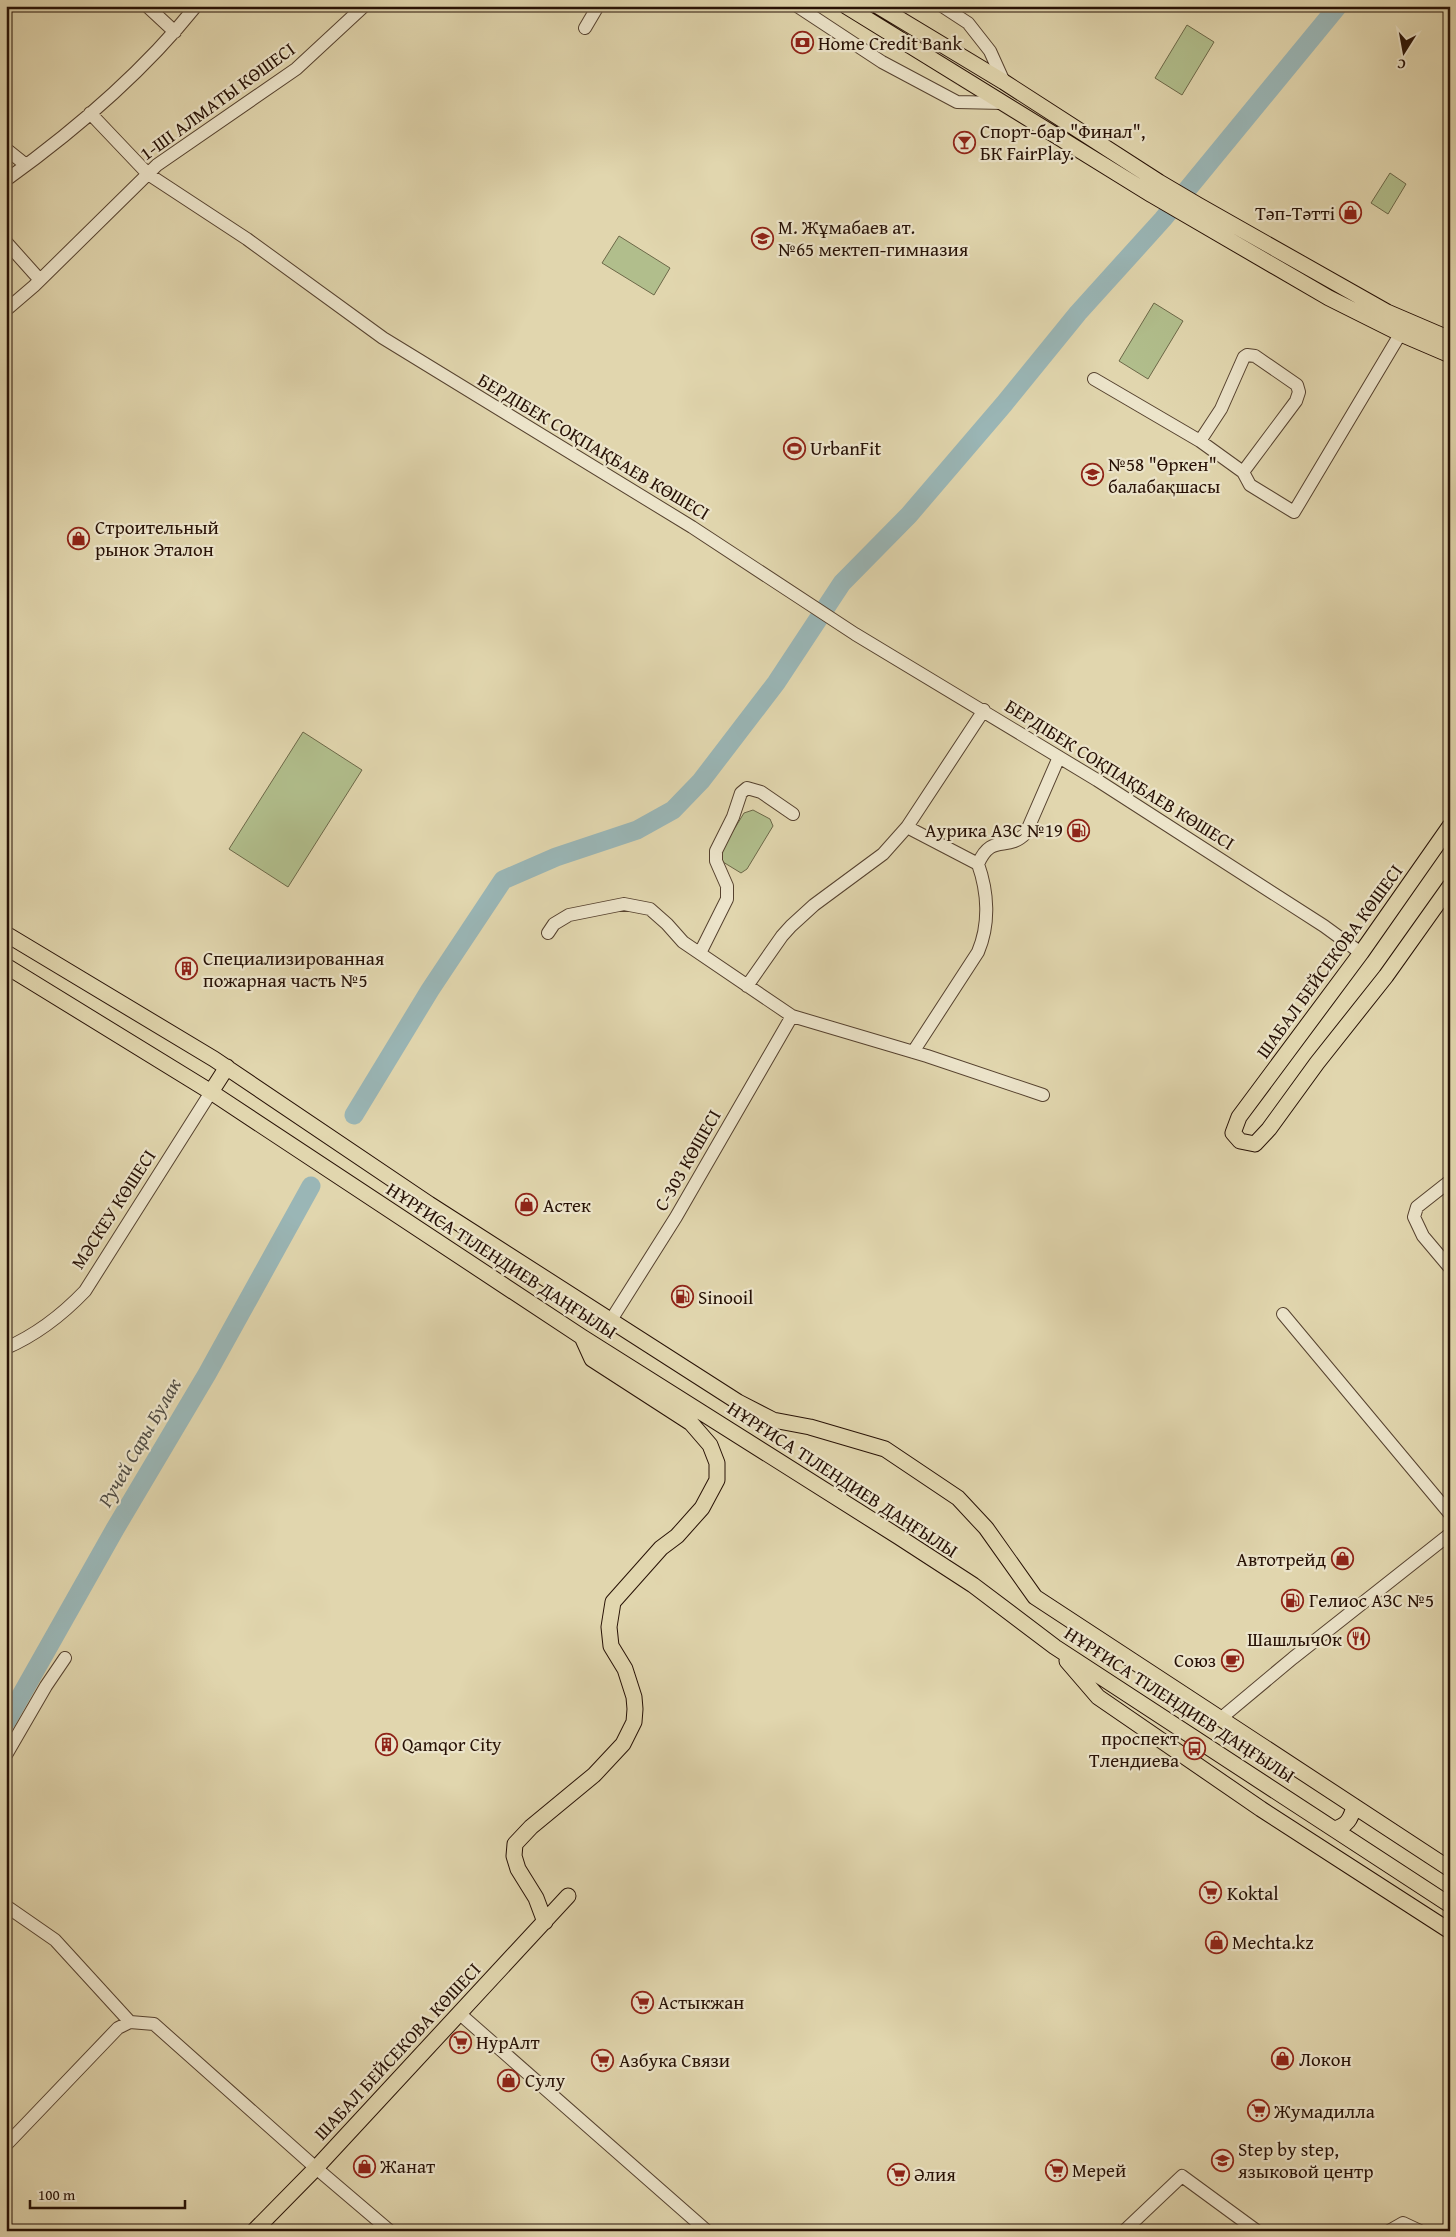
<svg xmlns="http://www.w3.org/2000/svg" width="1456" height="2237" viewBox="0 0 1456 2237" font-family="'Gentium Book Plus',serif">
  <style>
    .green { fill: #b1be8c; stroke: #6c6848 }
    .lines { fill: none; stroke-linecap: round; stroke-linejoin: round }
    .river { stroke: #9ab6b6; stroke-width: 19 }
    .minor-casing { stroke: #56422f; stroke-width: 14 }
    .major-casing { stroke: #271105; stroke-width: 17 }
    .minor { stroke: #ece4ca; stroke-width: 12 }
    .major { stroke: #e1d6ae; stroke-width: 15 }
    .labels { text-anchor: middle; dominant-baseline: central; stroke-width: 4.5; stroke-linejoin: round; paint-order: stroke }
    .poi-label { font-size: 19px; fill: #271105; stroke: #ece4ca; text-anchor: start }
    .street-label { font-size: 19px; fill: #271105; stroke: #ece4ca }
    .water-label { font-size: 20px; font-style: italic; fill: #4f4b43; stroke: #ece4ca }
  </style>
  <rect width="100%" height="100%" fill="#e1d6ae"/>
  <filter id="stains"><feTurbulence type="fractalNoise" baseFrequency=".004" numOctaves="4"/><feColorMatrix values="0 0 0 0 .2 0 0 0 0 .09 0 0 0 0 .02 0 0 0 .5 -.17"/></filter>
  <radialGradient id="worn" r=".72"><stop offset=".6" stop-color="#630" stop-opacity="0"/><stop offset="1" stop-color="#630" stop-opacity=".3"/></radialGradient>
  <path class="green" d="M1187 25 1214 42 1182 95 1155 78Z
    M1390 173 1406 184 1388 214 1371 203Z
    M619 236 670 268 654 295 602 263Z
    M1154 303 1183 321 1148 379 1119 361Z
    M303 732 362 770 288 887 229 849Z
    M753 810 770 819 773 826 747 869 741 873 723 862 719 854 744 813Z"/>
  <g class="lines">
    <path class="river" d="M354 1115 430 990 503 880 556 857 637 830 673 810 701 781 776 683 842 583 909 515 1004 404 1078 313 1163 219 1338 6
      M6 1722 115 1529 207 1374 311 1186"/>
    <defs>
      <path id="minor" d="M147 6 175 32
        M797 6 882 62 957 102 1003 103
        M942 6 968 23 990 51 1004 82
        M585 28 598 6
        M90 113 148 174 247 239 383 338 692 527 855 634 1097 780 1324 926 1361 953
        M6 149 26 165
        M6 180C74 131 143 72 196 6
        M6 242 40 280
        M6 310 34 286 157 165 296 69 364 6
        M1094 379 1200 441 1243 472 1250 485 1294 512 1405 326
        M1200 441 1221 409 1244 357 1247 355 1255 356 1297 385 1299 392 1296 401 1243 472
        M907 827 978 864C988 892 990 924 978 952L913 1052
        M978 864C992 832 1007 853 1026 833L1059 757
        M548 933 554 924 569 915 624 904 650 909 667 924 683 942 792 1016 927 1056 1043 1095
        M700 953 727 899V886L716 861V851L733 817 741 793 747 788 761 792 793 814
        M747 986 782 936 791 926 814 905 883 854 907 827 984 710
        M1450 1181 1417 1207 1414 1217 1423 1236 1450 1268
        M1283 1314 1450 1514
        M611 1320 676 1217 792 1016
        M6 1348C36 1335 62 1315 85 1291L211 1092
        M1220 1719 1293 1658 1450 1534
        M6 1755 46 1686 65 1658
        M6 1906 55 1940 130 2022
        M460 2014 707 2231
        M6 2145 118 2028 130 2022 154 2024 316 2168 390 2231
        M1124 2231 1182 2176 1257 2231
        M1389 2231 1403 2223 1420 2231"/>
      <path id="major" d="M846 6 1152 195 1329 298 1401 334 1450 355
        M878 6 1004 82 1159 182 1198 205 1387 312 1450 339
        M1450 826 1361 953 1239 1117 1233 1133 1240 1141 1255 1144 1269 1129 1317 1063 1386 976 1450 886
        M6 934 214 1059 429 1204 738 1402 773 1420 810 1427 885 1449 958 1498 986 1528 1035 1597 1450 1869
        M6 966 211 1092 582 1337 899 1537 973 1585 1055 1647 1450 1905
        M211 1092 227 1067
        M1067 1661 1098 1697 1261 1809 1450 1931
        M1334 1829C1347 1826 1351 1819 1354 1806
        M545 1922 536 1898 518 1869 514 1856 515 1844 531 1827 594 1775 623 1744 634 1722 635 1709 634 1697 625 1669 611 1646 609 1627 613 1602 661 1548 677 1536 702 1508 717 1480V1463L710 1445 691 1423 592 1359 582 1337
        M254 2231 316 2168 568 1896"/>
    </defs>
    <use href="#minor" class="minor-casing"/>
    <use href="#major" class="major-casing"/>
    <use href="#minor" class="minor"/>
    <use href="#major" class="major"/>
  </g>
  <defs>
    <symbol id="bank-ring" viewBox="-11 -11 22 22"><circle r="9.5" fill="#ece4ca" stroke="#8f2418" stroke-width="1.5"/><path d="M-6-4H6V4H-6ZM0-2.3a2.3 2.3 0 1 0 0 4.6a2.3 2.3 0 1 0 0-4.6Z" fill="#8f2418"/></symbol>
    <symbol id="bar-ring" viewBox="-11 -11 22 22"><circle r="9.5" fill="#ece4ca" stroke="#8f2418" stroke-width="1.5"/><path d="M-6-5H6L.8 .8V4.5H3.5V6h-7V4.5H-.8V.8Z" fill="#8f2418"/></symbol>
    <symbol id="shop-ring" viewBox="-11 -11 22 22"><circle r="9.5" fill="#ece4ca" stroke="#8f2418" stroke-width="1.5"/><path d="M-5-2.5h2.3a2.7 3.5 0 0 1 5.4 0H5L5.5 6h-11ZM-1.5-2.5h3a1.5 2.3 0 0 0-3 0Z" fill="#8f2418"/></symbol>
    <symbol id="school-ring" viewBox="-11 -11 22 22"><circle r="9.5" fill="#ece4ca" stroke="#8f2418" stroke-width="1.5"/><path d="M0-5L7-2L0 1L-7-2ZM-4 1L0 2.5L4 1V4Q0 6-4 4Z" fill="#8f2418"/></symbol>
    <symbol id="stadium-ring" viewBox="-11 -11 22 22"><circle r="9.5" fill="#ece4ca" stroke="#8f2418" stroke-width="1.5"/><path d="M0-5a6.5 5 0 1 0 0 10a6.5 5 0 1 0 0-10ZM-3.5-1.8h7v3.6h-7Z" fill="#8f2418"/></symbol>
    <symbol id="fuel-ring" viewBox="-11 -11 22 22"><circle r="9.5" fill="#ece4ca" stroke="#8f2418" stroke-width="1.5"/><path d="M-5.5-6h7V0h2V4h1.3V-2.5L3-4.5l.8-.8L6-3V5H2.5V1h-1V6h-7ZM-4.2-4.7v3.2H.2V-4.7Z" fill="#8f2418"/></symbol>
    <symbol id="building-ring" viewBox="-11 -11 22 22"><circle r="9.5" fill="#ece4ca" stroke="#8f2418" stroke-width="1.5"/><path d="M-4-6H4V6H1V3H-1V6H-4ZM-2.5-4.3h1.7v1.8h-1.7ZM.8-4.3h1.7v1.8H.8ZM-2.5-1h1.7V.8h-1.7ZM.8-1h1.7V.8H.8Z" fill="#8f2418"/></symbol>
    <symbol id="restaurant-ring" viewBox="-11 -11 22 22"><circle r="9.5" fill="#ece4ca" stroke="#8f2418" stroke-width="1.5"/><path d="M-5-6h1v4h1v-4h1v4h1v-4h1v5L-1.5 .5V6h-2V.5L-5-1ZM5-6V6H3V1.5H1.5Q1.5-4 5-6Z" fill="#8f2418"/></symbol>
    <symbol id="cafe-ring" viewBox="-11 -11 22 22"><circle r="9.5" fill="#ece4ca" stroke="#8f2418" stroke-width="1.5"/><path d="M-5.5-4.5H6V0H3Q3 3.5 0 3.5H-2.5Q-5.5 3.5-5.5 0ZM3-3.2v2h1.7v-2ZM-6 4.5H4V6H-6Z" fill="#8f2418"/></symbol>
    <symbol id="bus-ring" viewBox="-11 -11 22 22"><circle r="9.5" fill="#ece4ca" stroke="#8f2418" stroke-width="1.5"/><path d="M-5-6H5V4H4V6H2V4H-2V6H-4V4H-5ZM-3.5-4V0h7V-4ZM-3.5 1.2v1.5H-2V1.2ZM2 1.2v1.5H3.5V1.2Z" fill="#8f2418"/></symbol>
    <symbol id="supermarket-ring" viewBox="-11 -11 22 22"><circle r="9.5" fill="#ece4ca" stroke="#8f2418" stroke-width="1.5"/><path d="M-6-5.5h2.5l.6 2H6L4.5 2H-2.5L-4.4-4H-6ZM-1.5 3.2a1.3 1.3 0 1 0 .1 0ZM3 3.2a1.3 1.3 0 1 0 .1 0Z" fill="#8f2418"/></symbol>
  </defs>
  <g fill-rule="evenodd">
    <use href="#bank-ring" x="790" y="30" width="25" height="25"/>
    <use href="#bar-ring" x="952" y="130" width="25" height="25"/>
    <use href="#shop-ring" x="1338" y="200" width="25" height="25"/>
    <use href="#school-ring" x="750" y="226" width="25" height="25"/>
    <use href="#stadium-ring" x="782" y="436" width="25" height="25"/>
    <use href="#school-ring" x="1080" y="462" width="25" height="25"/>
    <use href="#shop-ring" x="66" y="526" width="25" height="25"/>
    <use href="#fuel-ring" x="1066" y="818" width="25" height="25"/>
    <use href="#building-ring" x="174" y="956" width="25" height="25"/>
    <use href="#shop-ring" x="514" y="1192" width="25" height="25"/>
    <use href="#fuel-ring" x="670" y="1284" width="25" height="25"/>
    <use href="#shop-ring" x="1330" y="1546" width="25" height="25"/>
    <use href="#fuel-ring" x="1280" y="1588" width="25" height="25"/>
    <use href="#restaurant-ring" x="1346" y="1626" width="25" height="25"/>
    <use href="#cafe-ring" x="1220" y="1648" width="25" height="25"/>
    <use href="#building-ring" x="374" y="1732" width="25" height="25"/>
    <use href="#bus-ring" x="1182" y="1736" width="25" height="25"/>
    <use href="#supermarket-ring" x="1198" y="1880" width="25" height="25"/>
    <use href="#shop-ring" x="1204" y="1930" width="25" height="25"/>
    <use href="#supermarket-ring" x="630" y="1990" width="25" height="25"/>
    <use href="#supermarket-ring" x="448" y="2030" width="25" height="25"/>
    <use href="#shop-ring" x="1270" y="2046" width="25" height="25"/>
    <use href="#supermarket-ring" x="590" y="2048" width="25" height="25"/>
    <use href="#shop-ring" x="496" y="2068" width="25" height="25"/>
    <use href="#supermarket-ring" x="1246" y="2098" width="25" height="25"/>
    <use href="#school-ring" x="1210" y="2148" width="25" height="25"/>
    <use href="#shop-ring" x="352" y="2154" width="25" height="25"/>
    <use href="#supermarket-ring" x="1044" y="2158" width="25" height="25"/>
    <use href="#supermarket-ring" x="886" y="2162" width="25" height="25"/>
  </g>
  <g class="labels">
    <g class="poi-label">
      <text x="818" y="43">Home Credit Bank</text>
      <text x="980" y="131">Спорт-бар "Финал",<tspan x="980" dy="22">БК FairPlay.</tspan></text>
      <text x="1335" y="213" text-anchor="end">Тәп-Тәтті</text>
      <text x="778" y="227">М. Жұмабаев ат.<tspan x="778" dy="22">№65 мектеп-гимназия</tspan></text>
      <text x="810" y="448">UrbanFit</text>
      <text x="1108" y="464">№58 "Өркен"<tspan x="1108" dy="22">балабақшасы</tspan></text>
      <text x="95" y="527">Строительный<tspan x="95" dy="22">рынок Эталон</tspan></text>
      <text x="1063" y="830" text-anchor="end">Аурика АЗС №19</text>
      <text x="203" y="958">Специализированная<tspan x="203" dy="22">пожарная часть №5</tspan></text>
      <text x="543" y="1205">Астек</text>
      <text x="698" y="1297">Sinooil</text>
      <text x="1326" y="1559" text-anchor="end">Автотрейд</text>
      <text x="1309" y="1600">Гелиос АЗС №5</text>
      <text x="1342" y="1639" text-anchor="end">ШашлычОк</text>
      <text x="1216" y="1660" text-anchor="end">Союз</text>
      <text x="1179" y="1738" text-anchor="end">проспект<tspan x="1179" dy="22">Тлендиева</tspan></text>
      <text x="402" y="1744">Qamqor City</text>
      <text x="1227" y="1893">Koktal</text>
      <text x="1232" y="1942">Mechta.kz</text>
      <text x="658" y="2002">Астыкжан</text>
      <text x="476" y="2042">НурАлт</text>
      <text x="1299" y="2059">Локон</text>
      <text x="619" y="2060">Азбука Связи</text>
      <text x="525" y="2080">Сулу</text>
      <text x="1274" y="2111">Жумадилла</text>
      <text x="1238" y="2149">Step by step,<tspan x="1238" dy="22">языковой центр</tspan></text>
      <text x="380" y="2166">Жанат</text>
      <text x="1072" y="2170">Мерей</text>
      <text x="914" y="2174">Әлия</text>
    </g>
    <g class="street-label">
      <text transform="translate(217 101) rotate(-36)">1-ШІ АЛМАТЫ КӨШЕСІ</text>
      <text transform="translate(594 446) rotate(31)">БЕРДІБЕК СОҚПАҚБАЕВ КӨШЕСІ</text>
      <text transform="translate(1120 774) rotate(32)">БЕРДІБЕК СОҚПАҚБАЕВ КӨШЕСІ</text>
      <text transform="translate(1329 961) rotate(-54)">ШАБАЛ БЕЙСЕКОВА КӨШЕСІ</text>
      <text transform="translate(687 1160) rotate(-60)">С-303 КӨШЕСІ</text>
      <text transform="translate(113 1209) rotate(-57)">МӘСКЕУ КӨШЕСІ</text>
      <text transform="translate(502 1260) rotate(33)">НҰРҒИСА ТІЛЕНДИЕВ ДАҢҒЫЛЫ</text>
      <text transform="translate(843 1479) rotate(33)">НҰРҒИСА ТІЛЕНДИЕВ ДАҢҒЫЛЫ</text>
      <text transform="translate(1180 1704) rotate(33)">НҰРҒИСА ТІЛЕНДИЕВ ДАҢҒЫЛЫ</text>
      <text transform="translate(397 2051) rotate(-47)">ШАБАЛ БЕЙСЕКОВА КӨШЕСІ</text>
    </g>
    <g class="water-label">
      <text transform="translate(139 1442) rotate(-60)">Ручей Сары Булак</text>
    </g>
  </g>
  <rect width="1456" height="2237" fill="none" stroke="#e1d6ae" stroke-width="25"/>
  <rect x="8" y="8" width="1441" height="2222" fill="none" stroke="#271105" stroke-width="2.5"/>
  <rect x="12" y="12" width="1431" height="2212" fill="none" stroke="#271105"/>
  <g transform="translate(1404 52) rotate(191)" stroke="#ece4ca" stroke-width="4" paint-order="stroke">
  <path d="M0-4L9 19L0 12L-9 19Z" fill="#271105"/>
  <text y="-8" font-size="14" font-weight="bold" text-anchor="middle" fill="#271105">С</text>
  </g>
  <path d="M30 2200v8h155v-8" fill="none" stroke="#271105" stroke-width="2.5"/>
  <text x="38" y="2200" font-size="15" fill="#271105" stroke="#ece4ca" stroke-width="4" paint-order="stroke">100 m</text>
  <rect width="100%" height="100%" filter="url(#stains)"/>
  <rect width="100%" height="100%" fill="url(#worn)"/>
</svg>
